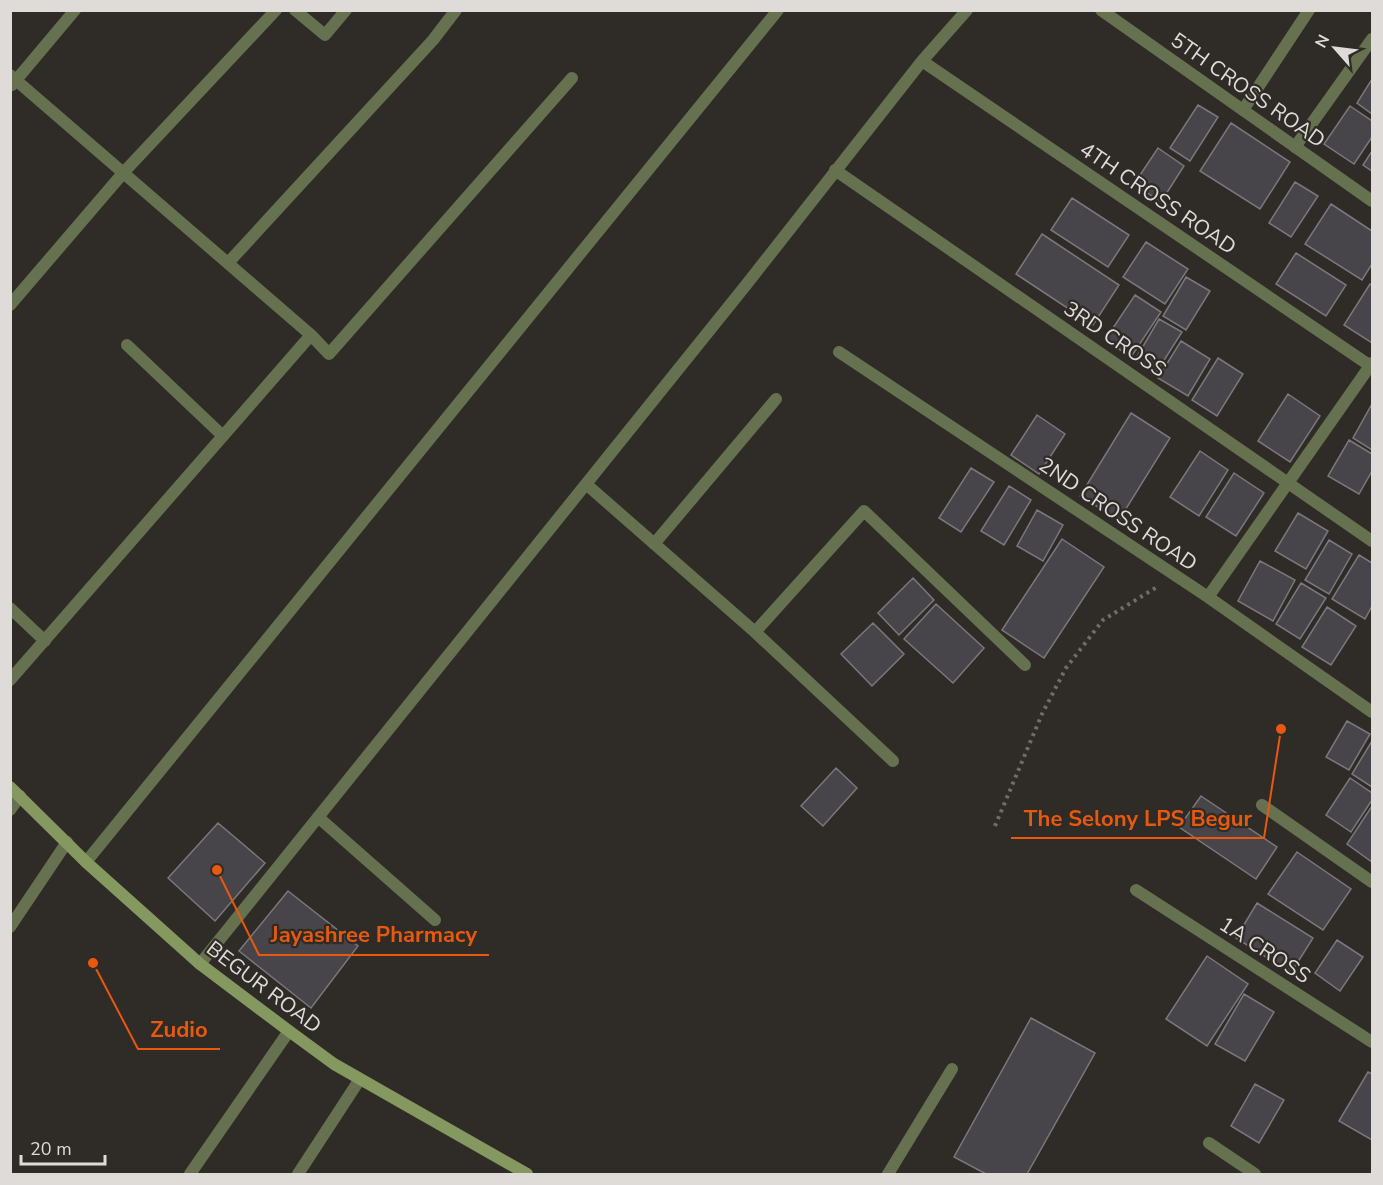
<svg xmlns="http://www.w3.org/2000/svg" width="1383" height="1185" viewBox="0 0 1383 1185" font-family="'Nunito Sans',sans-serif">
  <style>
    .building { fill: #47454a; stroke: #7b787d; stroke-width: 1.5 }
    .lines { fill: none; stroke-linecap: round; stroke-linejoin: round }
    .path { stroke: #706c69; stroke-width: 4; stroke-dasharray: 3 4.5; stroke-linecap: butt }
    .service { stroke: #65714f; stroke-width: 12 }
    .minor { stroke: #65714f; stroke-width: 12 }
    .secondary { stroke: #849860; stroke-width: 12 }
    .labels { text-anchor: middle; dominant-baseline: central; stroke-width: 4.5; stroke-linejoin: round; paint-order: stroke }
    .street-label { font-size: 21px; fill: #dedbd9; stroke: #2f2b27 }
    .leader { fill: none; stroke: #e8590c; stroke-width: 2 }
    .callout-dot { fill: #e8590c; stroke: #2f2b27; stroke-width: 2 }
    .callout-label { font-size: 22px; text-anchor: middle; font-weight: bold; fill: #e8590c; stroke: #2f2b27; stroke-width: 4.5; stroke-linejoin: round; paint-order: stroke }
  </style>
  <rect width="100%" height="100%" fill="#2f2b27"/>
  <path class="building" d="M1372 79V114L1357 103Z
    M1198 105 1218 117 1190 161 1170 148Z
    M1350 106 1372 121V137L1354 164 1324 144Z
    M1231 123 1290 162 1260 209 1200 171Z
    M1158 148 1184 166 1161 202 1134 184Z
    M1372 151V171L1363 165Z
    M1295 182 1318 196 1291 237 1269 223Z
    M1072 198 1129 235 1108 267 1051 230Z
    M1331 204 1372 231V264L1362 280 1305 244Z
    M1042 234 1119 285 1093 325 1016 274Z
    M1146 242 1188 269 1165 304 1123 277Z
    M1296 253 1346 285 1326 316 1276 284Z
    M1186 277 1210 291 1186 330 1163 316Z
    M1370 284 1372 286V343L1344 325Z
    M1135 295 1161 312 1131 357 1105 340Z
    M1159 319 1182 332 1156 373 1135 360Z
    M1181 341 1210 359 1188 396 1158 378Z
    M1218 358 1243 374 1217 416 1192 400Z
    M1288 394 1320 416 1290 462 1258 441Z
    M1372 404V450L1353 438Z
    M1131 413 1170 438 1119 520 1080 496Z
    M1037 415 1065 434 1039 474 1011 455Z
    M1349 440 1372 454V471L1359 494 1328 476Z
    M1200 451 1228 470 1199 516 1170 497Z
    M971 468 994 482 961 532 939 518Z
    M1234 473 1264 493 1236 536 1206 517Z
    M1009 486 1031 500 1004 545 981 531Z
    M1037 510 1063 525 1043 561 1017 546Z
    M1298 513 1328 531 1306 569 1275 551Z
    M1062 539 1104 567 1044 658 1002 630Z
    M1329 540 1352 554 1329 594 1305 580Z
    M1359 555 1372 563V606L1365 619 1332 599Z
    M1260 561 1295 580 1273 621 1238 601Z
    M913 578 934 600 899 635 878 613Z
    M1301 583 1326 598 1300 639 1276 624Z
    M936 604 984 648 953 683 904 639Z
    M1327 607 1356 626 1331 665 1302 647Z
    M873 623 904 654 872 686 841 654Z
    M1347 721 1370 734 1349 770 1326 757Z
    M1372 741V787L1352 774Z
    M836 768 857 788 823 826 801 806Z
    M1350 778 1372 793V800L1351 832 1326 815Z
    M1201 796 1277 847 1256 879 1179 827Z
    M1372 806V862L1347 844Z
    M218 823 265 863 215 921 168 878Z
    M1297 852 1351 889 1323 930 1268 894Z
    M288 891 358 946 311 1008 239 951Z
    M1257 903 1313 938 1291 973 1236 938Z
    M1337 940 1363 957 1340 991 1315 973Z
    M1207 956 1248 984 1207 1046 1166 1019Z
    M1244 994 1274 1012 1245 1061 1215 1044Z
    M1031 1018 1095 1053 1027 1174H986L954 1157Z
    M1368 1072 1372 1074V1140L1339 1121Z
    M1255 1084 1284 1100 1259 1143 1231 1126Z"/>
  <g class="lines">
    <path class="path" d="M995 826 1042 714 1066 668 1103 620 1157 587"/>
    <path class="service" d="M1243 110 1309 10
      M1295 147 1372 39
      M888 1174 952 1069"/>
    <path class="minor" d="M295 10 325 35 346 10
      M1101 10 1372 201
      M922 61 1372 367
      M10 75 311 335 329 354 572 78
      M12 85 75 10
      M835 170 1372 541
      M228 263 433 40 456 10
      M10 305 124 172 276 10
      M127 345 223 436
      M839 352 1208 597 1372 712
      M586 484 755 632 893 761
      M654 544 776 399
      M1208 597 1372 363
      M10 608 45 641
      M755 632 864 511 1025 665
      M10 680 311 335
      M1262 805 1372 882
      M10 810 20 796
      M318 817 435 920
      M86 862 778 10
      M1136 890 1372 1042
      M10 927 67 842
      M200 964 746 285 922 61 967 10
      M1209 1143 1255 1174
      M190 1174 289 1031
      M298 1174 360 1079"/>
    <path class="secondary" d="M10 787 86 862 200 964 289 1031 334 1064 527 1174"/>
  </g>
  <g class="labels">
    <g class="street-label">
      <text transform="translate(1248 90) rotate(35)">5TH CROSS ROAD</text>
      <text transform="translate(1158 198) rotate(34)">4TH CROSS ROAD</text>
      <text transform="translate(1115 339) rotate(34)">3RD CROSS</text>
      <text transform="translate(1118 514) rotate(34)">2ND CROSS ROAD</text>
      <text transform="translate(1265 950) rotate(33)">1A CROSS</text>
      <text transform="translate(264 987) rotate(37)">BEGUR ROAD</text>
    </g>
  </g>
  <path class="leader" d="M1281 729L1264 838H1011M217 870L259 955H489M93 963L138 1049H220"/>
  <g class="callout-dot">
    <circle cx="1281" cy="729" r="6"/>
    <circle cx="217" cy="870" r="6"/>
    <circle cx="93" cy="963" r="6"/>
  </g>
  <g class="callout-label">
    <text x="1138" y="826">The Selony LPS Begur</text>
    <text x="374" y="942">Jayashree Pharmacy</text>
    <text x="179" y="1037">Zudio</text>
  </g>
  <rect width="1383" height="1185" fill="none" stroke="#dedbd9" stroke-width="24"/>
  <g transform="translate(1335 48) rotate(298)" stroke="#2f2b27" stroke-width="4.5" paint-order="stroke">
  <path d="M0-4.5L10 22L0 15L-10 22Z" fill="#dedbd9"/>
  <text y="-9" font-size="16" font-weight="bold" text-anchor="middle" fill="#dedbd9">N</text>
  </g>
  <path d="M21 1155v9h84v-9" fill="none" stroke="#dedbd9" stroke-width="3"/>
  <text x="30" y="1155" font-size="18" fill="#dedbd9" stroke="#2f2b27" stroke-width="4.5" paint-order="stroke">20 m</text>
</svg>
